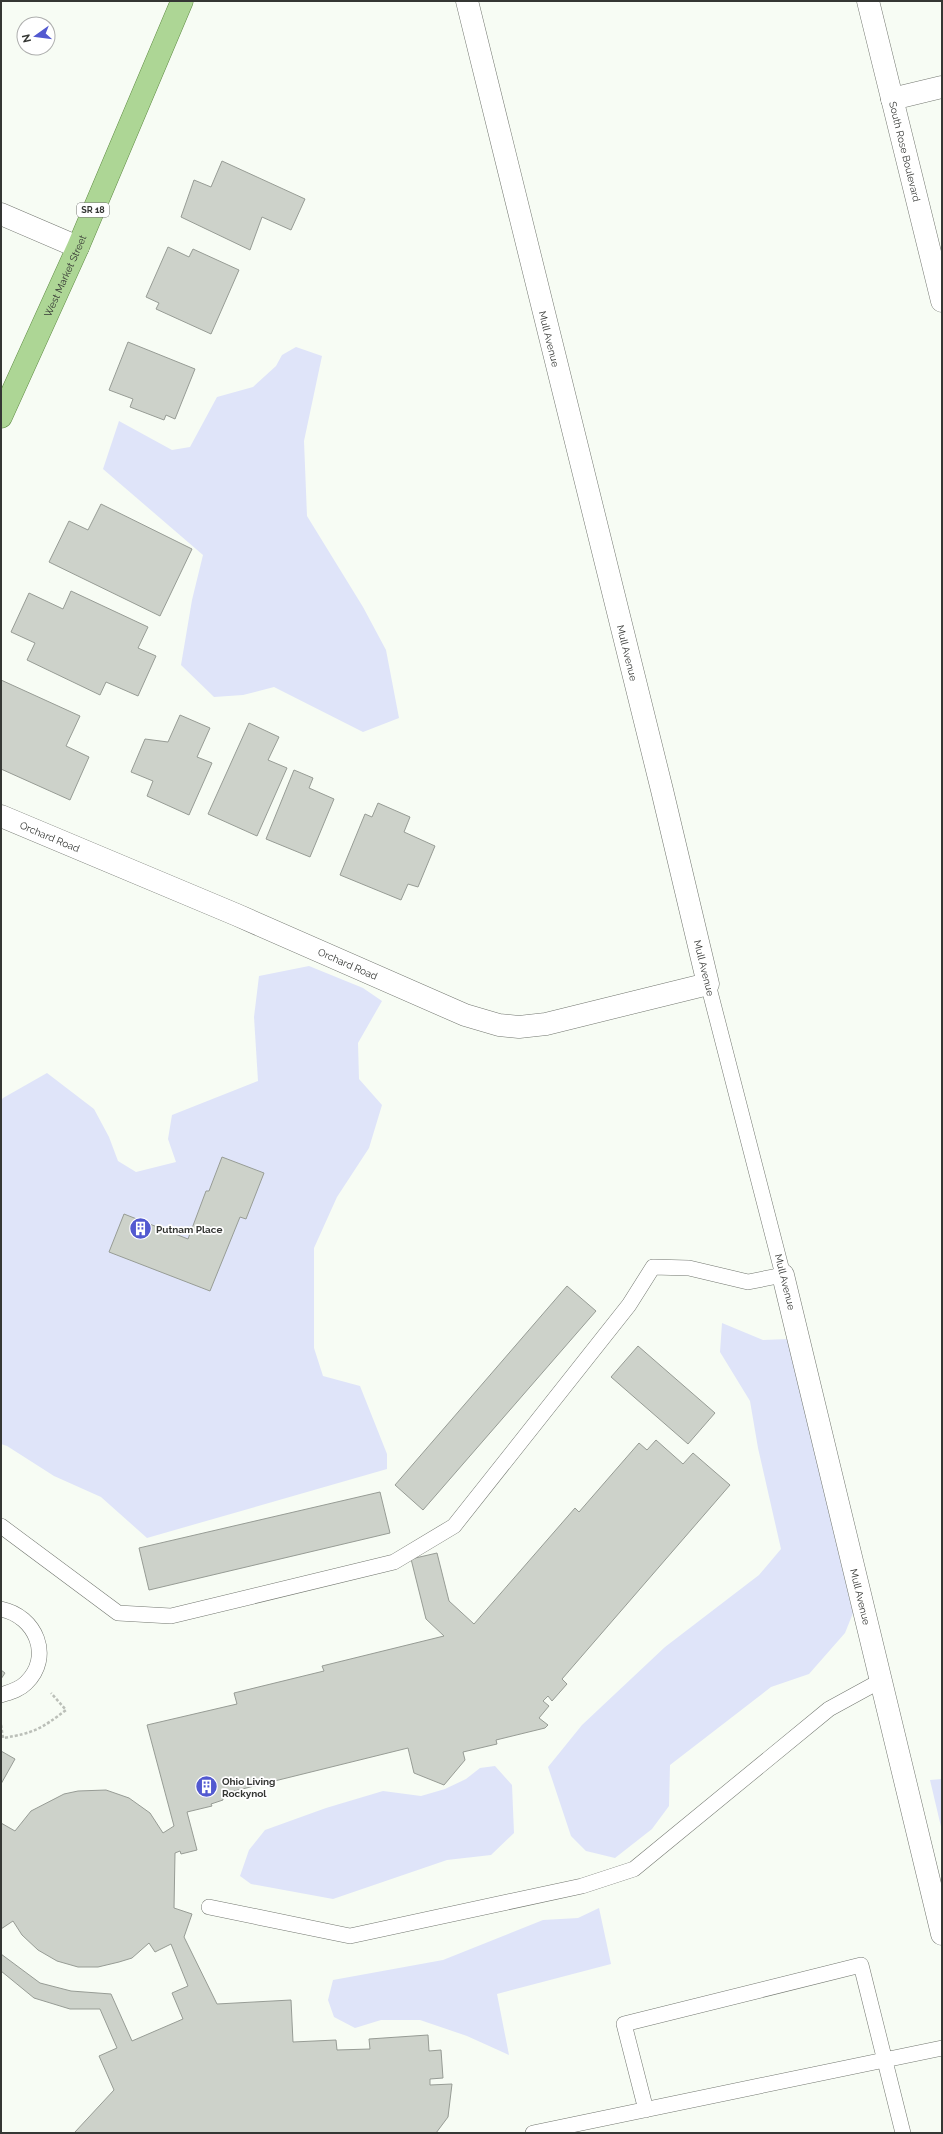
<svg xmlns="http://www.w3.org/2000/svg" width="943" height="2134" viewBox="0 0 943 2134" font-family="Raleway,sans-serif">
  <style>
    .green { fill: #dfe4f9 }
    .building { fill: #cdd2ca; stroke: #979c95 }
    .lines { fill: none; stroke-linecap: round; stroke-linejoin: round }
    .lane-casing { stroke: #737770; stroke-width: 16 }
    .street-casing { stroke: #737770; stroke-width: 23 }
    .primary-casing { stroke: #608c45; stroke-width: 23 }
    .path { stroke: #bbbfb8; stroke-width: 2.5; stroke-dasharray: 3 2; stroke-linecap: butt }
    .lane { stroke: #fff; stroke-width: 15 }
    .street { stroke: #fff; stroke-width: 22 }
    .primary { stroke: #add695; stroke-width: 22 }
    .labels { text-anchor: middle; dominant-baseline: central; stroke-width: 3.5; stroke-linejoin: round; paint-order: stroke }
    .shield { fill: #fff; stroke: #727371; stroke-width: 1 }
    .shield-label { font-size: 9px; font-weight: bold; fill: #353734 }
    .street-label { font-size: 10px; fill: #353734; stroke: #fff }
    .poi-label { font-size: 10px; font-weight: bold; fill: #353734; stroke: #fff; text-anchor: start }
  </style>
  <rect width="100%" height="100%" fill="#f7fcf4"/>
  <path class="green" d="M296 347 322 356 304 441 307 516 363 607 386 650 399 718 363 732 274 687 243 695 214 697 181 665 192 600 203 555 103 469 119 421 172 450 190 447 217 397 253 387 276 366 282 355Z
    M309 966 363 988 382 1001 358 1043 359 1079 382 1105 369 1148 337 1197 314 1248V1348L323 1376 360 1386 387 1454V1469L147 1538 101 1497 54 1476 7 1446 1 1444V1101L3 1098 47 1073 94 1109 109 1137 118 1161 136 1172 176 1162 168 1139 172 1115 258 1081 254 1017 259 976Z
    M722 1323 763 1340 788 1339 853 1613 845 1633 809 1674 771 1687 670 1765 669 1806 652 1829 615 1858 586 1851 571 1836 548 1767 582 1725 665 1647 759 1575 781 1549 758 1448 750 1401 720 1352Z
    M495 1766 512 1785 514 1833 491 1855 447 1860 333 1899 251 1884 240 1876 249 1850 265 1830 326 1808 383 1791 421 1796 445 1789 466 1779 480 1768Z
    M942 1779V1831L930 1780Z
    M599 1908 611 1964 497 1994 509 2055 467 2036 420 2020H381L355 2028 334 2017 328 2000 333 1980 443 1960 543 1920 578 1918Z"/>
  <path class="building" d="M222 161 305 199 291 230 262 217 250 250 181 217 194 180 211 187Z
    M168 247 189 257 193 249 239 270 211 334 156 309 159 303 146 297Z
    M128 342 195 369 175 419 166 415 164 420 130 407 133 399 109 390Z
    M101 504 192 549 160 616 49 562 69 521 88 530Z
    M71 591 148 627 138 648 156 656 138 696 106 682 100 695 27 660 35 643 11 632 29 593 63 609Z
    M1 680 80 716 66 746 89 757 70 800 1 769Z
    M180 715 210 728 197 757 212 763 189 815 147 796 153 781 131 772 145 739 168 742Z
    M249 723 279 737 268 760 287 768 257 836 208 814Z
    M294 770 313 778 309 788 334 799 310 857 266 839Z
    M378 803 410 817 404 832 435 846 418 887 408 884 401 900 340 875 365 814 372 817Z
    M222 1157 264 1173 246 1219 240 1217 210 1291 109 1252 124 1214 188 1239 206 1191H209Z
    M567 1286 596 1311 423 1510 395 1485Z
    M638 1346 715 1413 688 1444 611 1377Z
    M656 1440 683 1464 693 1453 730 1485 562 1679 567 1684 552 1701 548 1696 543 1701 549 1706 539 1718 548 1725 545 1728 496 1740 497 1744 463 1752 465 1760 444 1785 414 1773 408 1748 222 1794 223 1800 211 1804 212 1806 187 1812 197 1850 181 1854 180 1851 175 1853 174 1908 192 1914 184 1937 217 2004 291 2000 293 2042 336 2040 337 2050 370 2049 369 2039 428 2035 429 2051 441 2050 443 2078 430 2079V2085L452 2084 448 2117 436 2133H77L75 2132 114 2090 99 2056 117 2048 100 2009H70L34 1998 1 1971V1954L40 1983 71 1991 111 1994 132 2041 183 2019 172 1993 188 1986 171 1944 155 1952 149 1943 132 1958 119 1962 98 1967H78L57 1961 38 1950 22 1935 13 1921 1 1929V1823L15 1831 31 1811 64 1794 78 1791 106 1790 129 1798 150 1813 163 1833 174 1826 147 1725 237 1704 234 1693 324 1671 322 1666 444 1636 426 1619 411 1559 437 1553 449 1601 474 1624 575 1508 579 1512 639 1443 647 1450Z
    M380 1492 390 1533 149 1590 139 1548Z
    M1 1670 5 1673 1 1679Z
    M1 1751 15 1759 1 1784Z"/>
  <g class="lines">
    <defs>
      <path id="lane" d="M1 1526 118 1613 171 1616 394 1562 454 1526 629 1305 653 1267 689 1268 748 1282 783 1275 708 984
        M1 1609C36 1616 53 1657 26 1683 19 1690 10 1692 1 1695
        M209 1907 350 1936 582 1886 634 1869 829 1709 882 1680
        M646 2110 624 2024 861 1965 903 2133
        M533 2133 942 2048"/>
      <g id="street">
        <path id="s1" d="M868 1 942 301"/>
        <path d="M892 99 942 87"/>
        <path d="M1 214 78 247"/>
        <path id="s2" d="M1 816 237 915 465 1015 499 1025 519 1027 546 1024 708 984 662 790 467 1"/>
        <path id="s3" d="M783 1275 942 1934"/>
      </g>
      <g id="primary">
        <path id="s4" d="M1 417 78 247 182 1"/>
      </g>
    </defs>
    <use href="#lane" class="lane-casing"/>
    <use href="#street" class="street-casing"/>
    <use href="#primary" class="primary-casing"/>
    <path class="path" d="M1 1725 3 1738C34 1733 41 1729 66 1710L51 1693"/>
    <use href="#lane" class="lane"/>
    <use href="#street" class="street"/>
    <use href="#primary" class="primary"/>
  </g>
  <defs>
    <symbol id="building-disc" viewBox="-11 -11 22 22"><circle r="9.5" fill="#5259d0" stroke="#fff"/><path d="M-4-6H4V6H1V3H-1V6H-4ZM-2.5-4.3h1.7v1.8h-1.7ZM.8-4.3h1.7v1.8H.8ZM-2.5-1h1.7V.8h-1.7ZM.8-1h1.7V.8H.8Z" fill="#fff"/></symbol>
  </defs>
  <g fill-rule="evenodd">
    <use href="#building-disc" x="128" y="1216" width="25" height="25"/>
    <use href="#building-disc" x="194" y="1774" width="25" height="25"/>
  </g>
  <g class="labels">
    <rect class="shield" x="77" y="203" width="32" height="14" rx="3"/>
    <g class="shield-label">
      <text x="93" y="210">SR 18</text>
    </g>
    <g class="street-label">
      <text stroke="none"><textPath href="#s1" startOffset="155">South Rose Boulevard</textPath></text>
      <text stroke="none"><textPath href="#s4" startOffset="155">West Market Street</textPath></text>
      <text transform="translate(549 339) rotate(76)">Mull Avenue</text>
      <text transform="translate(627 653) rotate(76)">Mull Avenue</text>
      <text stroke="none"><textPath href="#s2" startOffset="53">Orchard Road</textPath></text>
      <text stroke="none"><textPath href="#s2" startOffset="377">Orchard Road</textPath></text>
      <text transform="translate(704 968) rotate(76)">Mull Avenue</text>
      <text transform="translate(785 1282) rotate(76)">Mull Avenue</text>
      <text stroke="none"><textPath href="#s3" startOffset="331">Mull Avenue</textPath></text>
    </g>
    <g class="poi-label">
      <text x="156" y="1229">Putnam Place</text>
      <text x="222" y="1781">Ohio Living<tspan x="222" dy="12">Rockynol</tspan></text>
    </g>
  </g>
  <rect width="943" height="2134" fill="none" stroke="#353734" stroke-width="4"/>
  <g transform="translate(36 36) rotate(256)"><circle r="19" fill="#ffffff" stroke="#aeafae"/>
  <path d="M0-3L7 15L0 10L-7 15Z" fill="#5259d0"/>
  <text y="-6" font-size="11" font-weight="bold" text-anchor="middle" fill="#353734">N</text>
  </g>
</svg>
